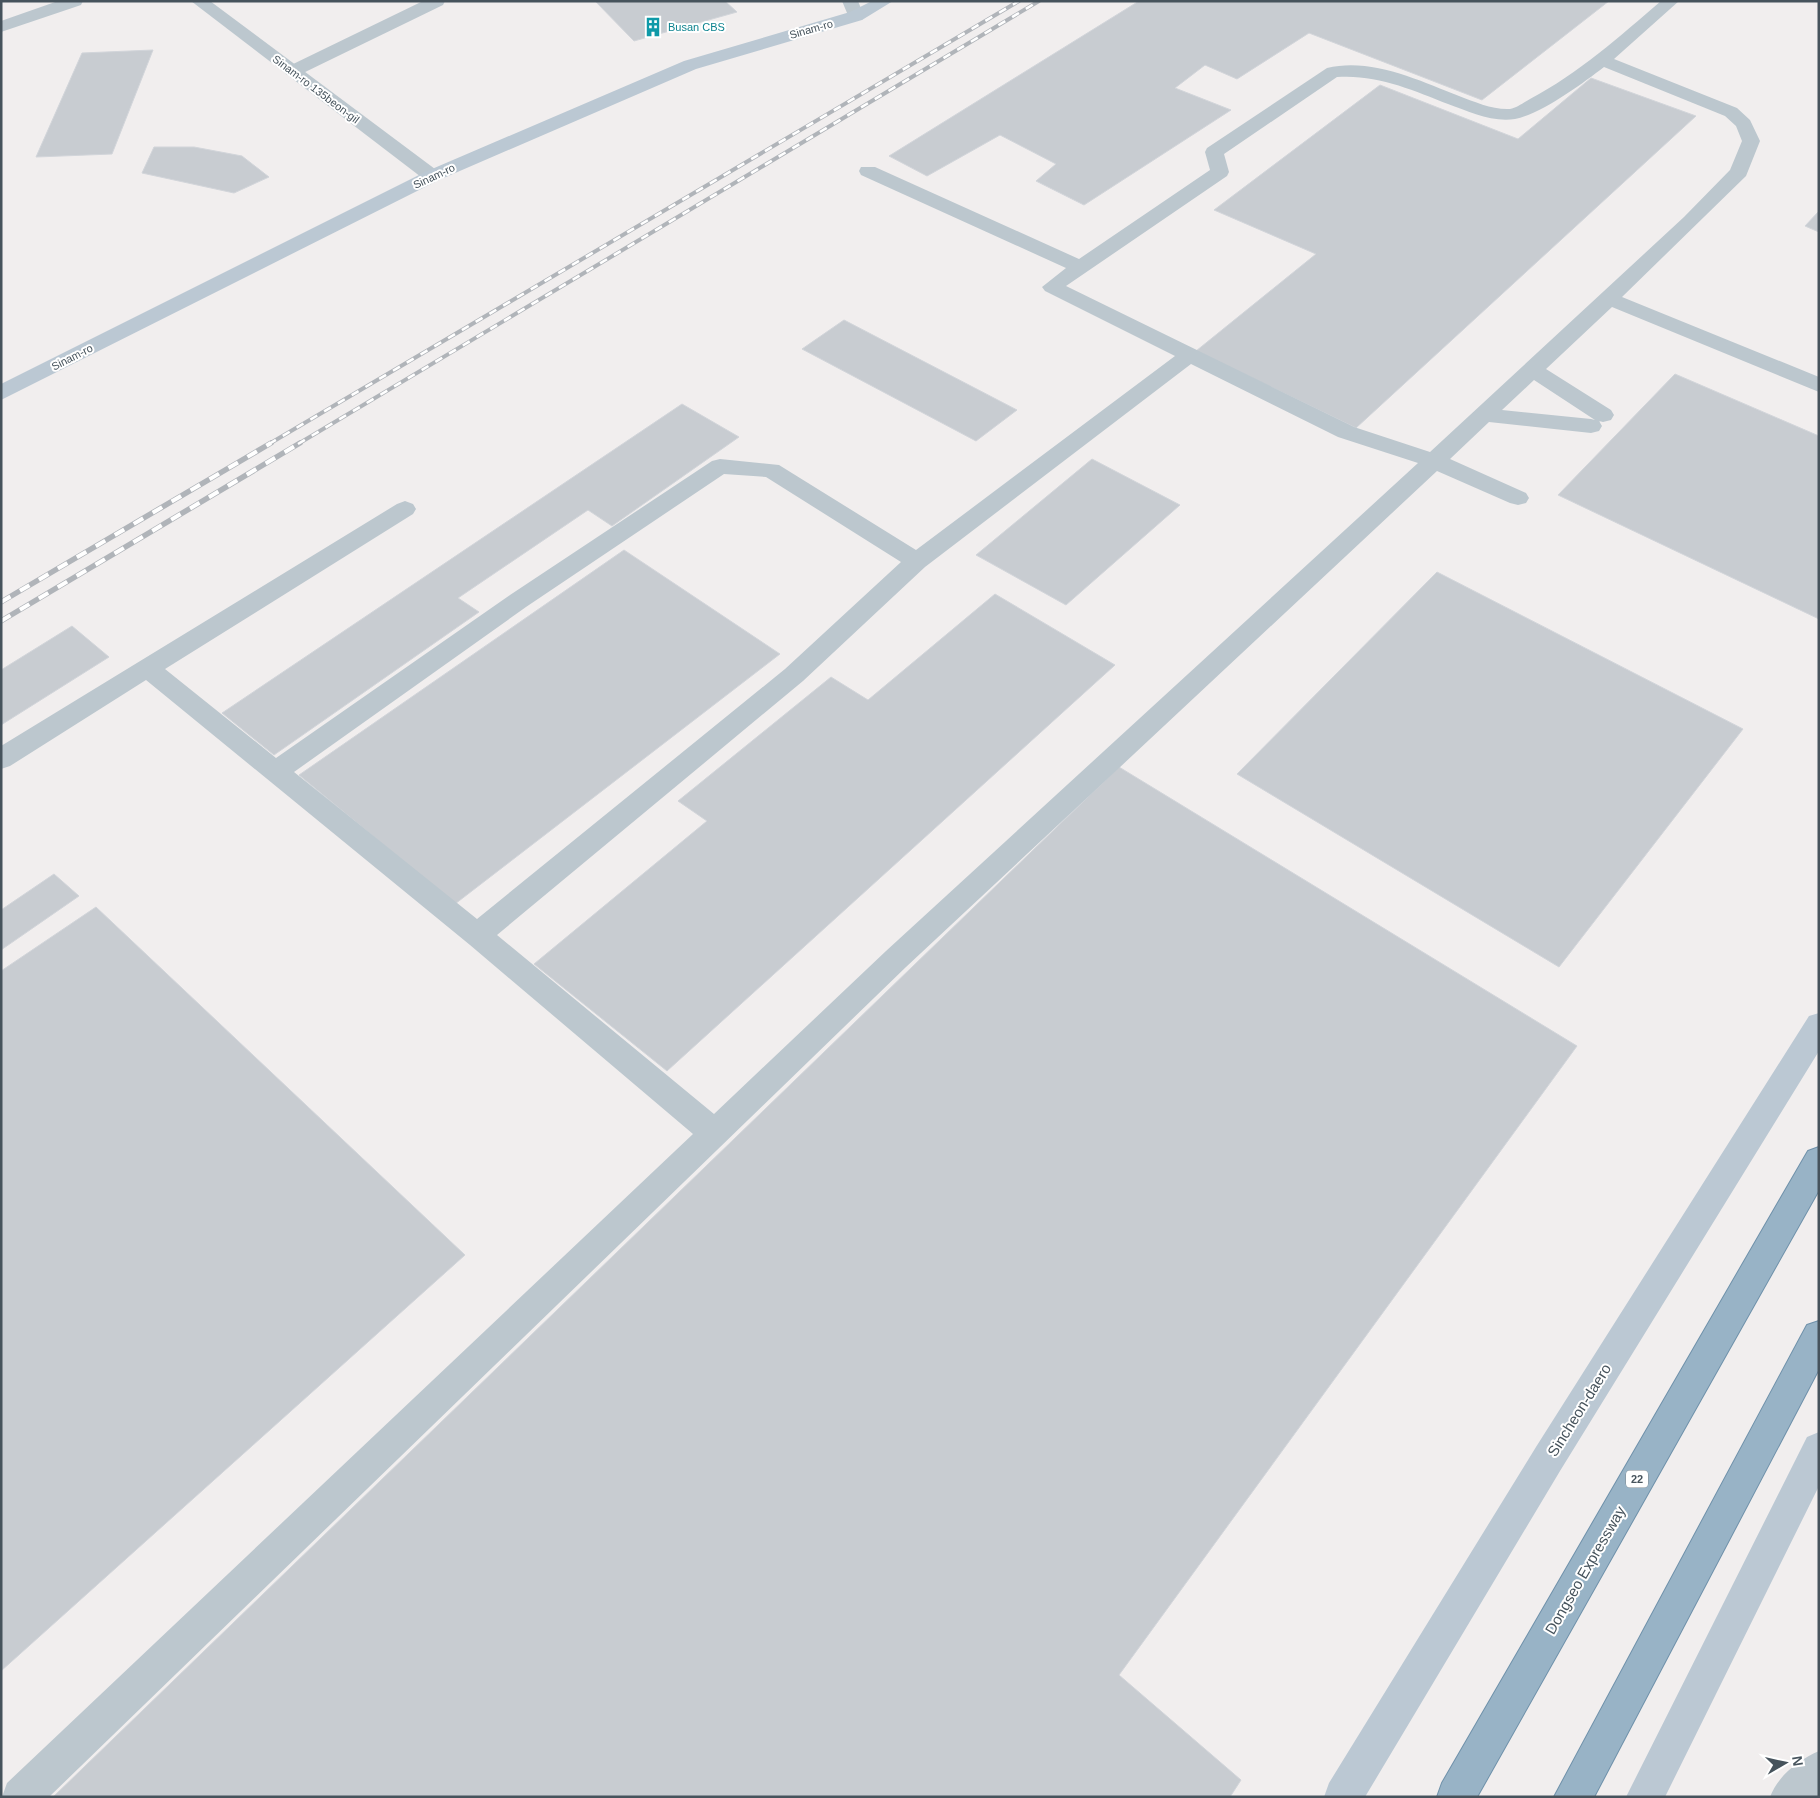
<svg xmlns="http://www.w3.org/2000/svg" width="1820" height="1798" viewBox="0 0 1820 1798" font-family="Helvetica,sans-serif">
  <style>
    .building { fill: #c8ccd1; stroke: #d2d5da }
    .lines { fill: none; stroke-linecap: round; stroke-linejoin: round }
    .trunk-casing { stroke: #6f91aa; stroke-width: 2 }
    .service { fill: #bcc7ce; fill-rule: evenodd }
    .minor { fill: #bcc7ce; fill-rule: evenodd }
    .tertiary { fill: #bcc7ce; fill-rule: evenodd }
    .secondary { fill: #bbc8d3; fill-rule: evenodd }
    .trunk { fill: #98b3c6; fill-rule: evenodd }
    .rail-far1-casing { stroke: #b0b4b9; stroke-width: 4 }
    .rail-casing { stroke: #b0b4b9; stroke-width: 5.5 }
    .rail-far1 { stroke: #fff; stroke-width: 2.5; stroke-dasharray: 8; stroke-linecap: butt }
    .rail { stroke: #fff; stroke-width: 4; stroke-dasharray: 11; stroke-linecap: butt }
    .labels { text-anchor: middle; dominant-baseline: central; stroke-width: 4; stroke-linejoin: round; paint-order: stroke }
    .far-culture-label { font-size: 11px; fill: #0d838f; stroke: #fff; text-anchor: start }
    .far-street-label { font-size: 11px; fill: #46535c; stroke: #fff }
    .shield { fill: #fff; stroke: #7e878d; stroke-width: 1 }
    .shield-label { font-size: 11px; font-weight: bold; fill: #46535c }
    .near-street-label { font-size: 15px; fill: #46535c; stroke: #fff }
  </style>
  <rect width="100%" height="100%" fill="#f1eeee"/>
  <path class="building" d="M595 1H725L737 12 634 41Z
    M1139 1H1609L1482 100 1309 33 1237 79 1205 65 1175 88 1231 110 1084 205 1036 181 1056 164 1000 135 927 176 889 156Z
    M153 50 112 154 36 157 82 53Z
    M1591 78 1696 116 1356 428 1196 351 1316 254 1214 210 1380 85 1518 139Z
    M154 147H194L242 156 269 177 234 193 142 173Z
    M1819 211V232L1805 226Z
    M844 320 1017 410 976 441 802 349Z
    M1675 374 1819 436V619L1558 495Z
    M682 404 739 437 612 526 588 510 458 598 479 612 274 755 222 713Z
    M1092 459 1180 505 1066 605 976 555Z
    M624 550 780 654 455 904 299 775Z
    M1437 572 1743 729 1559 967 1237 774Z
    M995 594 1115 665 667 1071 534 964 707 821 678 801 831 677 868 700Z
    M72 626 109 657 1 725V670Z
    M1119 767 1577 1046 1119 1675 1241 1780 1230 1797H53Z
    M54 874 79 896 1 950V910Z
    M96 907 465 1255 1 1671V971Z"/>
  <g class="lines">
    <defs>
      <path id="trunk" d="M1819 1147V1190L1477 1797H1437L1442 1783 1808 1151Z
        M1819 1321V1369L1594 1797H1554L1807 1325Z"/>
    </defs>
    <use href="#trunk" class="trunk-casing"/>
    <path class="service" d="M1661 1H1679L1614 59 1737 108 1750 120 1760 141 1746 176 1622 297 1819 377V392L1612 307 1546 369 1611 410 1614 415 1611 420 1603 422 1595 420 1534 380 1502 410 1591 419 1599 421 1602 426 1599 431 1591 433 1489 422 1450 459 1526 493 1529 498 1526 503 1518 505 1510 503 1437 471 906 967 49 1797H2L7 1783 693 1134 470 945 146 680 10 766 1 769V746L397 504 405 501 413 504 416 509 413 514 165 669 276 758 510 595 712 461 720 459 779 465 916 550 1175 356 1045 291 1042 287 1066 268 861 175 859 171 861 167H875L1079 259 1210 170 1205 152 1207 148 1327 68C1370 57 1419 80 1459 96 1475 102 1493 110 1510 109 1517 108 1524 102 1530 99 1579 73 1619 37 1661 1ZM1604 67 1725 116 1736 126 1742 141 1730 170 1684 217 1430 452 1354 427 1066 286 1227 176 1229 172 1224 154 1337 77C1376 74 1413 90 1448 104 1468 111 1493 123 1515 119 1541 114 1582 84 1604 67ZM1191 364 1338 437 1418 463 886 951 714 1114 497 935 803 681 925 567ZM724 474 766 477 901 562 785 669 477 919 294 772 526 607Z"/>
    <path class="minor" d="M58 1H83L81 5 1 32V21Z
      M423 1H445L443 5 299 75H287L284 71 287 67Z
      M842 1H858L864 16 862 20H850Z
      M1819 1751V1796L1770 1797C1778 1776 1798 1760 1819 1751Z"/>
    <path class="tertiary" d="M191 1H210L439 172 441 176 439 180H425Z"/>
    <path class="secondary" d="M872 1H893L862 20 696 69 439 180 1 400V384L425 172 684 61 850 12Z
      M1819 1013V1051L1560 1471 1365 1797H1324L1329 1783 1536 1447 1809 1016Z
      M1819 1432V1486L1665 1797H1626L1807 1437Z"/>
    <use href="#trunk" class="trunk"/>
    <defs>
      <path id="rail-far1" d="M269 444 1019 1
        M298 444 1039 1"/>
      <path id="rail" d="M1 602 271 443
        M1 621 300 443"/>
    </defs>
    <use href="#rail-far1" class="rail-far1-casing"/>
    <use href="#rail" class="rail-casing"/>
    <use href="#rail-far1" class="rail-far1"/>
    <use href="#rail" class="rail"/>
  </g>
  <defs>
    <symbol id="building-bare" viewBox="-9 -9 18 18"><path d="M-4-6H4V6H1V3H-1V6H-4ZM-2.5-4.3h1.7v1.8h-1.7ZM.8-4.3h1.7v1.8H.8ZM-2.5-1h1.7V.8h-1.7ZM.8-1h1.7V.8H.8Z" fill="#0f9aa8" stroke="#fff" stroke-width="2.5" paint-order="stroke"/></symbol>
  </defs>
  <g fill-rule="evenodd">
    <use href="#building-bare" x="639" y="13" width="28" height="28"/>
  </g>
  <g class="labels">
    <g class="far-culture-label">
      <text x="668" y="27">Busan CBS</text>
    </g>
    <g class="far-street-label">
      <text transform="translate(811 29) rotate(-16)">Sinam-ro</text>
      <text transform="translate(316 89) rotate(37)">Sinam-ro 135beon-gil</text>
      <text transform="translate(434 176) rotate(-25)">Sinam-ro</text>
      <text transform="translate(72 357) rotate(-27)">Sinam-ro</text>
    </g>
    <rect class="shield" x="1626" y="1470.5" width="22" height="17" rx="4"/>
    <g class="shield-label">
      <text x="1637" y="1479">22</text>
    </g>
    <g class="near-street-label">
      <text transform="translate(1579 1410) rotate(-58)">Sincheon-daero</text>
      <text transform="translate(1585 1570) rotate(-60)">Dongseo Expressway</text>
    </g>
  </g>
  <rect width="1820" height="1798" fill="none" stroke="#46535c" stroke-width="5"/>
  <g transform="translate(1785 1763) rotate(81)" stroke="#ffffff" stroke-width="4" paint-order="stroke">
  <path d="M0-4L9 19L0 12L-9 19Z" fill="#46535c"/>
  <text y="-8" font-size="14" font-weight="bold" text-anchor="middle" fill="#46535c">N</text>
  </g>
</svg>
